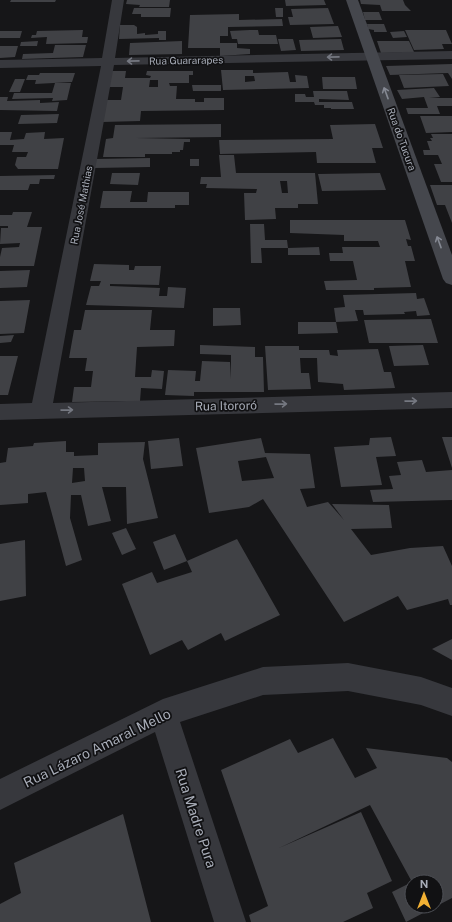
<svg xmlns="http://www.w3.org/2000/svg" width="452" height="922" viewBox="0 0 452 922" font-family="'Public Sans',sans-serif">
  <style>
    .building { fill: #404145; fill-rule: evenodd }
    .lines { fill: none; stroke-linecap: round; stroke-linejoin: round }
    .street { fill: #37383d; fill-rule: evenodd }
    .secondary { fill: #45474d; fill-rule: evenodd }
    .oneway { stroke: #757881 }
    .oneway2 { stroke: #858993 }
    .labels { text-anchor: middle; dominant-baseline: central; stroke-width: 3.5; stroke-linejoin: round; paint-order: stroke }
    .far-street-label { font-size: 10px; fill: #a8adb8; stroke: #111113 }
    .street-label { font-size: 12px; fill: #a8adb8; stroke: #111113 }
    .near-street-label { font-size: 14px; fill: #a8adb8; stroke: #111113 }
  </style>
  <rect width="100%" height="100%" fill="#161618"/>
  <path class="building" d="M11 0H56L55 2H10Z
    M127 0H170L169 7H139L140 5 126 4Z
    M285 0H324L326 5 286 6Z
    M360 0H403L405 5 411 11H382L380 5 361 4Z
    M134 8H171L170 17H141V14H132Z
    M275 8H283V17H276Z
    M328 8 334 24 290 25 288 17H293L291 9Z
    M363 12H379L382 20H365Z
    M239 14V20L282 19 283 26 228 27V36H220V43H237V48L250 49V54L220 56V48H188L190 15Z
    M367 24H384L387 32H374V30L368 29Z
    M120 25H134L137 27V34L145 33V35L158 34V31H166V40H159V38L119 39Z
    M338 26 342 37 313 38 310 27Z
    M83 30 82 37H88L87 43 46 44 47 37 31 38 32 35H36L37 31Z
    M250 30H258L259 35H276L278 44H238L237 39H232L230 31Z
    M405 30H446L452 44H442L444 49 414 50Z
    M0 31H22L20 38H0Z
    M404 31 407 37 393 38 390 32Z
    M278 39H293L296 50 281 51Z
    M341 39 344 50 301 51 299 40Z
    M38 41 37 46H20L21 42Z
    M182 41V54L129 55 130 43Z
    M377 41H409L414 52 381 53Z
    M55 45H86L83 57 22 59 23 54 53 53Z
    M0 46H18L15 57 0 58Z
    M452 64V79L448 73 390 75 386 66Z
    M221 70H253V73L288 72 290 82H296L295 75 307 76 309 88 223 90ZM245 76H254L255 81 245 82Z
    M111 71H126L125 78H150L151 76 146 75 147 71H193V75H189V83H169L170 86H177L176 99H195V102H204V98H224V110L141 111 140 121 102 122 106 100H121L123 87H108ZM150 80H158V87H149Z
    M40 73H75L72 82 35 84 36 80H26L28 75H39Z
    M443 74 449 86 404 88 399 75Z
    M322 77H355L357 89H323Z
    M15 79H25L20 92H9Z
    M55 83H71L67 100 52 101 53 98 12 99 14 93H52Z
    M192 85H221V91H193Z
    M434 88 440 97 429 98H452V106H437L440 114H408L406 108H428L424 97 402 99 397 90Z
    M313 91H347L349 100 319 99V102H352L354 109H331V108H324V105H315L314 102H295V94H305L306 97H314Z
    M0 97H8L7 101 40 100V103L59 102 57 111 0 110Z
    M59 114 57 123 18 124 21 115Z
    M420 116H452V132L426 133Z
    M221 124V137L136 138 190 139V142H184L183 150H180V152H172V154H145V157H103L106 139 113 138 115 125Z
    M375 124 383 148H372L376 163H317L316 152 220 154 219 140 333 139 330 125Z
    M0 132H12L10 140 24 139 26 133 45 132 44 139 64 138 58 169H18L15 165 17 157H26L28 152H12L14 145H0Z
    M431 134H452V182H441L434 164H442L438 155H424L423 150H430L427 141H432L430 138H433Z
    M219 155H234L236 173H315L318 204H298V208H275L276 219 245 220 244 193H256L257 189 206 188 207 184H200L201 177H221ZM280 181H287L288 193H282Z
    M150 158V167L94 168 95 159Z
    M190 159H199V166H190Z
    M112 173H140L138 185 110 184Z
    M380 173 386 190 322 191 318 174Z
    M55 175 54 179H40L39 184H30L28 190H0V176Z
    M430 185H452V223L445 205H437Z
    M103 191H132L130 202H147L148 192H189V205H175V208H100Z
    M13 212H32L27 227H42L34 266H0V257L2 248 19 247 20 243 0 244 1 228H8V226H0V215H12Z
    M290 220H405L411 240 406 239 408 246H411L415 261H405L411 287 374 288V290H326L324 281 357 280 353 261H330L329 253H343L342 247H380L378 241H344V235L290 233Z
    M250 224H264L265 240H287L288 248 319 247 320 255H288V248H261L262 263H251Z
    M94 264 129 265V270H134L135 266H161L159 285 110 284V286L160 288 159 296H167L168 287 186 288 184 308 86 305 91 286H99L101 281H90Z
    M30 270 27 287 0 288V271Z
    M416 293 417 299 424 298 430 315 417 316 416 311 404 312 405 314 364 315 363 310H355L358 321 336 322 334 308 345 307 343 295Z
    M30 300 24 333 0 334V301Z
    M213 308H240L241 325 213 326Z
    M85 310H152L150 330H175L174 346 137 347 135 377H151L152 370 164 371 162 389 141 388 140 401 72 402 74 387H91L93 371H85L87 358H69L74 330H81Z
    M431 319 438 343H369L364 320Z
    M298 322H336L338 333 298 334Z
    M14 335 11 342 0 343V336Z
    M200 345 255 347V357H263L264 392H194V396L165 395 168 370 196 371 195 381H200L202 361 230 362 231 379V355L200 354Z
    M423 345 429 365 394 366 389 346Z
    M265 346H299V350H329L330 355 338 356 337 350 378 349 384 372H391L395 388 344 390 343 384 318 382 317 358H300L301 373H309L311 389 268 390Z
    M0 356H18L8 395H0Z
    M391 437 396 456 376 457 382 485 341 487 334 447 369 445 370 438Z
    M442 437H452V468Z
    M179 438 183 466 151 469 148 441Z
    M261 438 265 453 310 454 315 488 300 489 307 507 328 502 344 520 332 504 389 505 392 528 351 529 371 555 410 548 443 546 452 566V605H450L448 599 407 610 398 596 344 622 263 499 249 507 209 513 196 448ZM266 457 274 478 242 481 238 461Z
    M66 441V452H74V456L98 455V443L145 442 143 459 158 518 127 524 126 487H102L111 521 88 526 81 495H71L70 518 82 560 66 566 46 492 28 494V503L0 505V463L6 462 8 448 33 446 34 443ZM73 468H84L85 481 72 483Z
    M422 460 426 472 452 470V500L373 502 370 490 393 489 389 476 401 475 397 462Z
    M126 528 136 549 122 555 112 533Z
    M175 534 187 561 237 539 280 615 225 641 221 633 188 650 182 640 150 655 122 584 152 572 157 583 192 572 187 561 164 570 153 542Z
    M25 540 26 596 0 601V544Z
    M452 639V660L432 649Z
    M333 738 355 778 377 768 366 748 447 758 452 762V898L406 922 392 892 412 882V906H436V882H412L370 805 279 848 361 812 392 881 367 893 373 908 343 922H251L249 915 268 906 221 770 290 739 298 753Z
    M123 814 151 922H0V904L21 893 14 863Z"/>
  <g class="lines">
    <path class="street" d="M112 0H124L115 58 452 51V59L114 65 53 403 452 392V408L0 420V404L32 403 101 66 0 68V60L102 58Z
      M348 663 421 677 452 688V716L421 705 348 691 263 695 180 722 246 922H214L155 732 0 810V779L163 699 263 667Z"/>
    <path class="secondary" d="M346 0H358L452 255V285L446 283 443 279Z"/>
  </g>
  <defs><path id="oneway-shaft" d="M-6 0H5M1.5-3L5.5 0L1.5 3" fill="none" stroke-width="1.6" stroke-linecap="round" stroke-linejoin="round"/></defs>
  <g class="oneway">
    <use href="#oneway-shaft" transform="translate(333 57) rotate(179)"/>
    <use href="#oneway-shaft" transform="translate(133 61) rotate(179)"/>
    <use href="#oneway-shaft" transform="translate(411 401) rotate(-1)"/>
    <use href="#oneway-shaft" transform="translate(281 404) rotate(-1)"/>
    <use href="#oneway-shaft" transform="translate(67 410) rotate(-1)"/>
  </g>
  <g class="oneway2">
    <use href="#oneway-shaft" transform="translate(386 93) rotate(-110)"/>
    <use href="#oneway-shaft" transform="translate(439 242) rotate(-110)"/>
  </g>
  <g class="labels">
    <g class="far-street-label">
      <text transform="translate(186 60) rotate(-1)">Rua Guararapes</text>
      <text transform="translate(402 139) rotate(70)">Rua do Tucura</text>
      <text transform="translate(81 205) rotate(-79)">Rua José Mathias</text>
    </g>
    <g class="street-label">
      <text transform="translate(226 406) rotate(-1)">Rua Itororó</text>
    </g>
    <g class="near-street-label">
      <text transform="translate(97 748) rotate(-26)">Rua Lázaro Amaral Mello</text>
      <text transform="translate(196 818) rotate(72)">Rua Madre Pura</text>
    </g>
  </g>
  <g transform="translate(424 894)"><circle r="19" fill="#111113" stroke="#4d4f55"/>
  <path d="M0-3L7 15L0 10L-7 15Z" fill="#f2b134"/>
  <text y="-6" font-size="11" font-weight="bold" text-anchor="middle" fill="#a8adb8">N</text>
  </g>
</svg>
